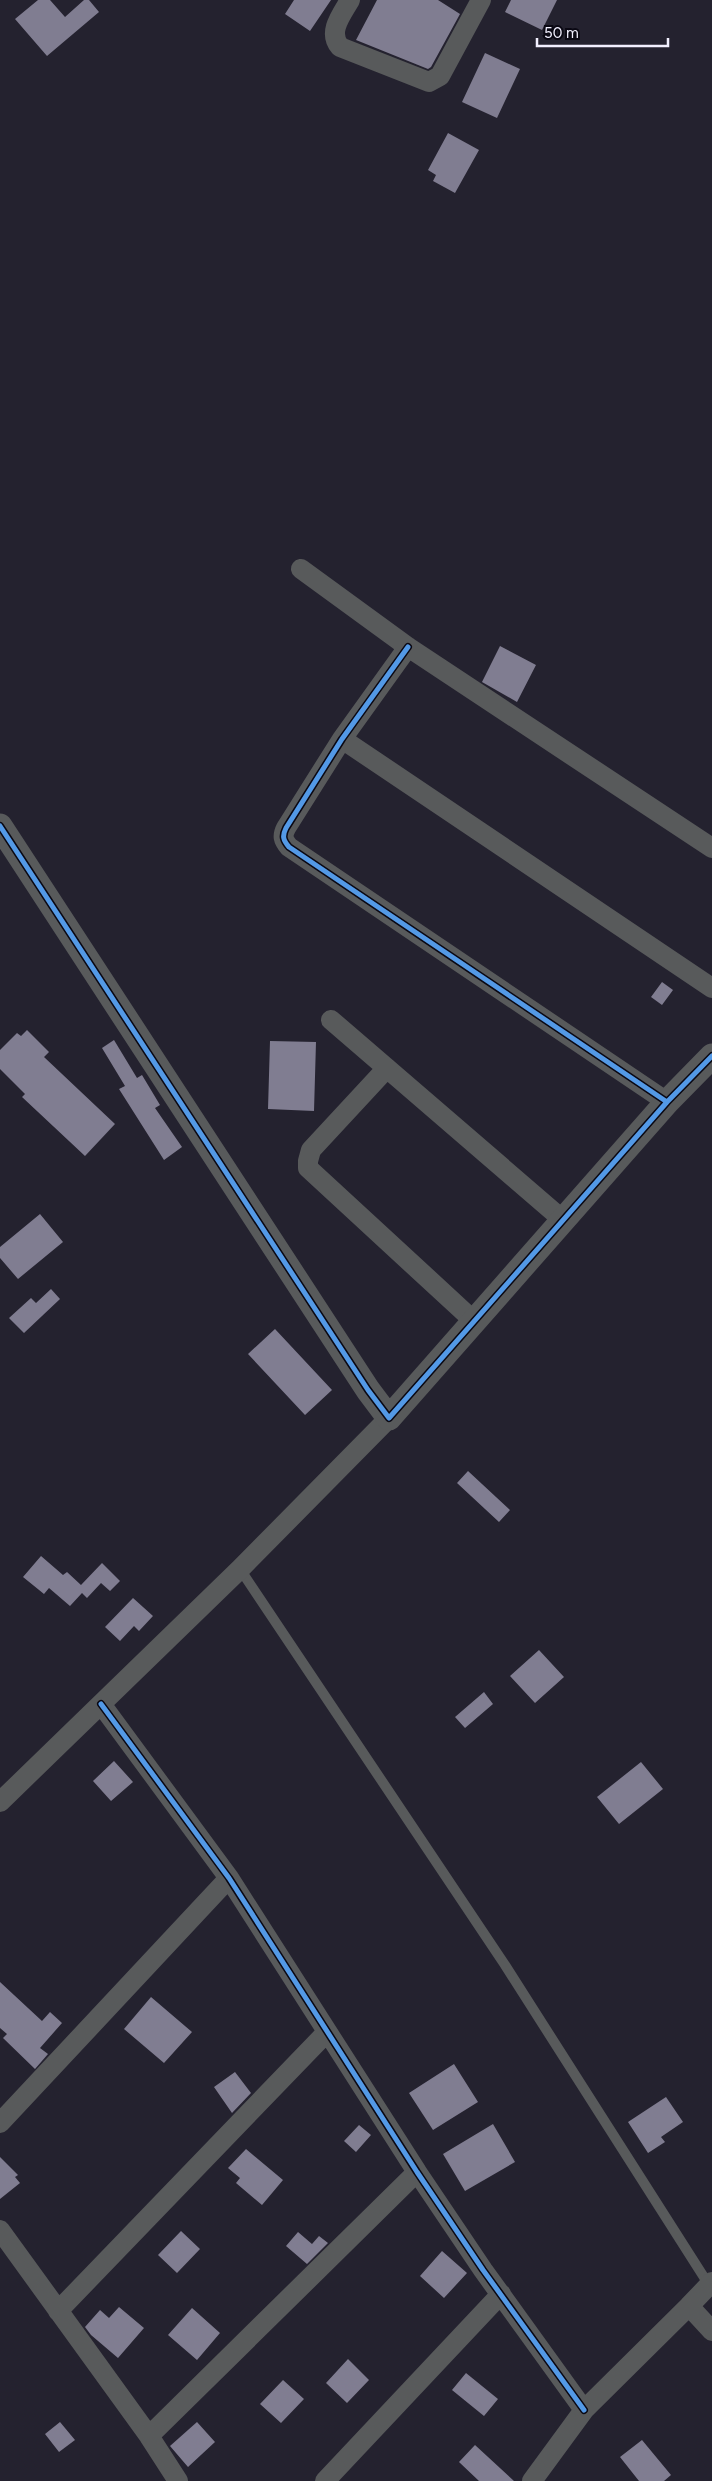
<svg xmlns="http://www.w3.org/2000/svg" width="712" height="2481" viewBox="0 0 712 2481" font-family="Figtree,sans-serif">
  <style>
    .building { fill: #807d91 }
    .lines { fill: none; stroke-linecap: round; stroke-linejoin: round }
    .service { stroke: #585a5b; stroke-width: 10 }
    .minor { stroke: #585a5b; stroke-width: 20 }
    .tertiary { stroke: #585a5b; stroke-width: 25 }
    .cycleway-casing { stroke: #0a0813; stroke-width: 8 }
    .cycleway { stroke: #5399e6; stroke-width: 5 }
  </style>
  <rect width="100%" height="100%" fill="#24222f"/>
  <path class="building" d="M38 0H50L65 17 84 0H89L99 12 47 56 15 19Z
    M294 0H331L310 31 285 14Z
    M377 0H438L460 14 431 67 428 69 356 40Z
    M511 0H557L542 30 505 12Z
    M485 53 520 69 497 118 462 102Z
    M448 133 479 150 455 193 433 181 436 175 428 170Z
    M500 646 536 665 517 702 482 682Z
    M662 982 673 990 662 1005 651 997Z
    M27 1030 49 1052 44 1057 115 1124 85 1156 22 1097 25 1094 0 1069V1050L17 1033 21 1036Z
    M114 1040 137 1078 142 1075 160 1105 155 1108 182 1147 164 1160 119 1089 125 1086 102 1048Z
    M270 1041 316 1042 314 1111 268 1109Z
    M40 1214 63 1242 18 1279 0 1258V1247Z
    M51 1289 60 1299 24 1333 9 1318 31 1298 36 1303Z
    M275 1329 332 1390 305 1415 248 1354Z
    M468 1471 510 1510 499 1522 457 1483Z
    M41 1556 63 1575 67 1572 81 1585 102 1563 120 1581 110 1591 101 1583 87 1598 82 1593 70 1606 49 1588 44 1594 23 1577Z
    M133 1598 153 1616 139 1631 134 1626 120 1641 105 1627Z
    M539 1650 564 1677 535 1703 510 1676Z
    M484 1692 493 1704 465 1728 455 1717Z
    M114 1761 133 1782 111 1801 93 1781Z
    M641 1762 663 1789 619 1824 597 1797Z
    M0 1982 42 2021 50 2012 62 2023 40 2048 48 2054 35 2069 3 2038 7 2034 0 2028Z
    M151 1997 192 2032 164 2063 124 2029Z
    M454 2064 478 2102 433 2130 409 2093Z
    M235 2072 251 2093 232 2113 214 2087Z
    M666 2097 683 2122 661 2137 665 2142 648 2153 628 2122Z
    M493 2124 515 2162 465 2191 443 2154Z
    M359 2125 371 2135 356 2152 344 2141Z
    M246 2149 283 2180 262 2205 236 2183 240 2178 228 2168Z
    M0 2157 18 2175 15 2177 20 2183 0 2199Z
    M181 2231 200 2249 177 2273 158 2255Z
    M298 2232 312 2244 319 2236 328 2243 307 2264 286 2246Z
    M442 2251 467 2273 444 2298 420 2276Z
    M119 2307 144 2328 118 2358 91 2335 85 2327 100 2310 109 2318Z
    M192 2308 220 2333 197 2360 168 2335Z
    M348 2359 369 2380 347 2403 326 2383Z
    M466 2373 498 2399 484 2416 452 2390Z
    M283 2380 304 2399 281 2423 260 2404Z
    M60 2422 75 2440 59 2452 45 2434Z
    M197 2422 215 2442 188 2467 170 2446Z
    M642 2440 671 2475 664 2481H639L620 2457Z
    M475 2445 514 2481H479L459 2462Z"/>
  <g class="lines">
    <path class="service" d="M240 1569 505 1965 709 2285"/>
    <path class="minor" d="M350 0C342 14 327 32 340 47L429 82 440 76 481 0
      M301 569 408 647 712 848
      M408 647 342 739 286 828C282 836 283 840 289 847L667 1102
      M342 739 712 988
      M331 1020 563 1220
      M387 1068 311 1150 308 1161V1168L475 1322
      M101 1704 229 1878 417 2172 483 2270 584 2410
      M0 1802 240 1569 389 1418
      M0 2123 229 1878
      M0 2230 149 2436 178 2481
      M689 2306 712 2282
      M58 2311 327 2032
      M149 2436 417 2172
      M325 2481 501 2294
      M532 2481 584 2410 689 2306 712 2331"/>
    <path class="tertiary" d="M0 826 368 1390 389 1418 667 1102 712 1056"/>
    <defs>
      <path id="cycleway" d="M408 647 342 739 286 828C282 836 283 840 289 847L667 1102
        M0 826 368 1390 389 1418 667 1102 712 1056
        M101 1704 229 1878 417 2172 483 2270 584 2410"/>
    </defs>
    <use href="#cycleway" class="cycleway-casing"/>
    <use href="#cycleway" class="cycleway"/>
  </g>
  <path d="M537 38v8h131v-8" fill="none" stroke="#f2f0ff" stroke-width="2.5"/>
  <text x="544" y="38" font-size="15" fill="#f2f0ff" stroke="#0a0813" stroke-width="4" paint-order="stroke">50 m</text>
</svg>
